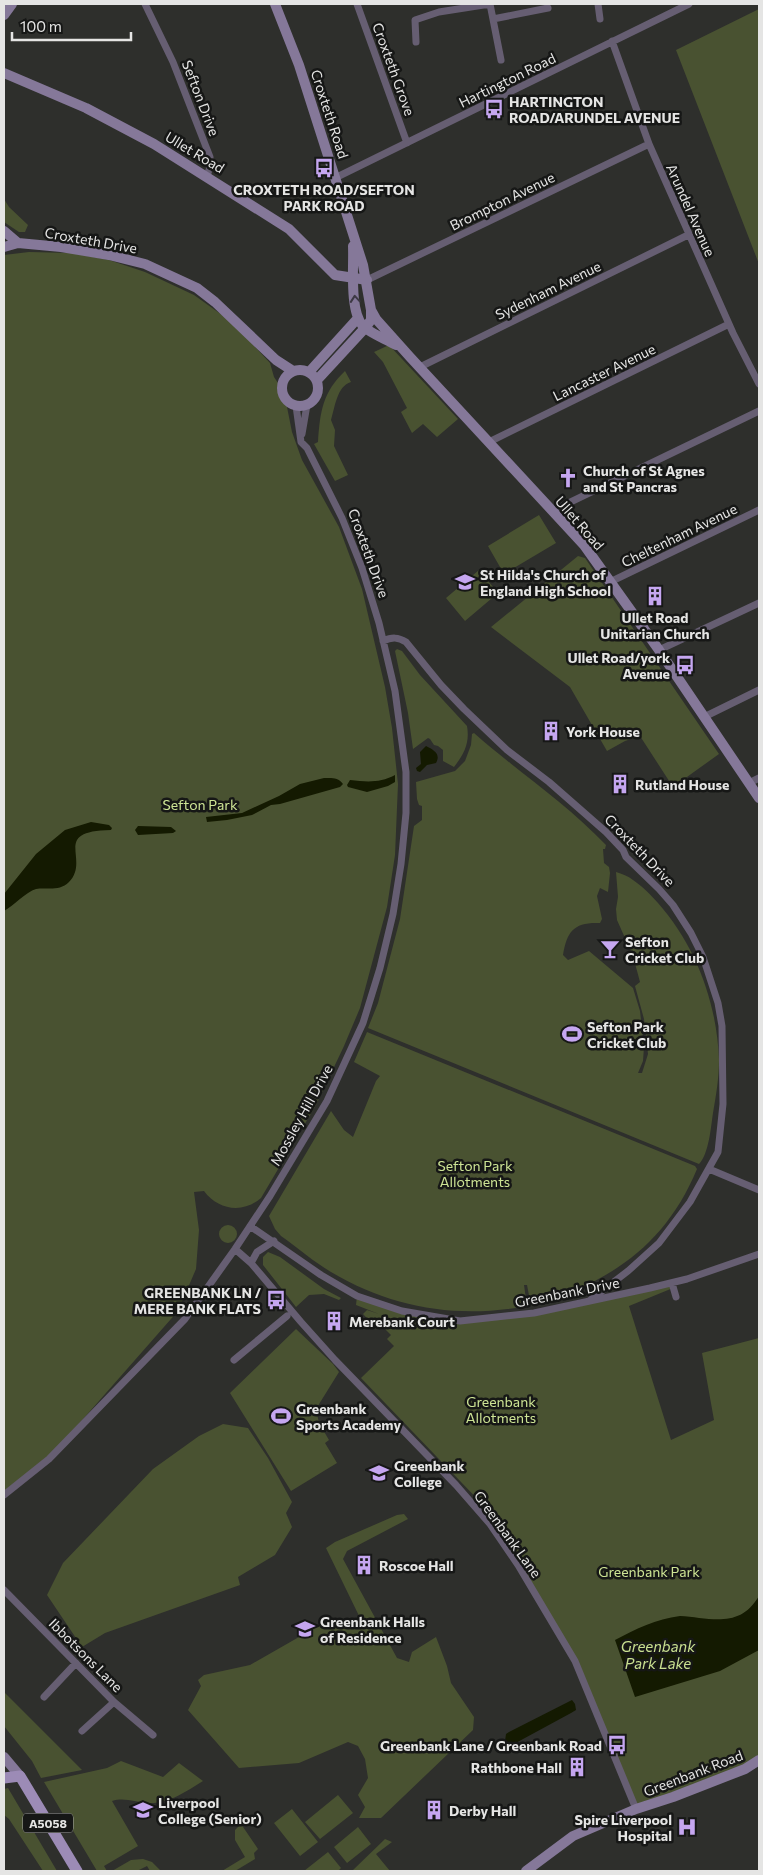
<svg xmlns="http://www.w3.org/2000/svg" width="763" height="1875" viewBox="0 0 763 1875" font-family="Commissioner,sans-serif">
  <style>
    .green { fill: #495231 }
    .water { fill: #141a01 }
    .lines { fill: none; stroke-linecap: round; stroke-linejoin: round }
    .street { stroke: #665e72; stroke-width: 7 }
    .secondary { stroke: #857899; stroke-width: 10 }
    .primary { stroke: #9c8bb6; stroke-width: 11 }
    .oneway { stroke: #3d3944 }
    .labels { text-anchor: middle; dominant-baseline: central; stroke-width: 5; stroke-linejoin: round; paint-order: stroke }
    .shield { fill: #161716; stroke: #a7a7a6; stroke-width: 1 }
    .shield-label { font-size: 12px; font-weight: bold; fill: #e5e5e4 }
    .street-label { font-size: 14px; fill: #e5e5e4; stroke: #161716 }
    .poi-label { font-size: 14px; font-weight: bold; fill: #e5e5e4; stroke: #161716; text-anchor: start }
    .park-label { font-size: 14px; fill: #cee595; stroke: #161716 }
    .water-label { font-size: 15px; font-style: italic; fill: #c9e090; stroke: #161716 }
  </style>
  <rect width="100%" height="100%" fill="#2e2f2c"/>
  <path class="green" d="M759 9V264L676 50Z
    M4 199 9 207 28 225 25 232H19L4 222Z
    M29 252 71 253 109 260 145 272 194 295 229 320 244 335 270 363 274 377 284 392 292 432 302 460 339 527 362 589 385 687 392 728 398 784 395 855 387 907 360 1008 344 1046 316 1105 261 1198C243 1214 218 1210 204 1191L194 1192 199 1230 196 1269 178 1311 55 1451 4 1492V255Z
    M389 345 458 419 437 437 423 424 412 433 401 412 407 408 383 362 374 352Z
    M345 371 351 382C337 386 335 407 331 420L335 430 334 446 348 475 335 481 314 444 318 442C320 411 323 392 345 371Z
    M539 515 556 543 504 574 488 546Z
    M578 556 585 558 719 754 673 787 640 736 625 741 607 751 570 687 491 627Z
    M479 570 498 593 465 621 446 598Z
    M397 649 402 651 420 675 467 726C470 743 464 754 454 767L443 761V750L438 746 434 745 430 739 428 738 413 749 408 713 395 651Z
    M474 733C517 771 566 803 606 845L605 849H603L604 863 609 867 610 873 608 892 600 888 597 896 602 919 600 923C574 922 567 931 563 955L568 960 589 951 633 988 640 1011 644 1047 643 1061 638 1073H642L648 1054 644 1019 635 986 640 982 633 956 617 920 616 909 618 897 616 872C622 874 628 876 633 880 642 886 651 895 658 903 696 946 717 1003 719 1060 719 1078 716 1096 713 1113 711 1126 709 1154 699 1164L368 1028 378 1003 400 919 414 826 422 820V806L419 805 417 799 416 782 455 771 465 761 471 745 472 734Z
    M367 1032 695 1166 697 1169C665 1246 609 1283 531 1306L527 1285H524L527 1306C457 1319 392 1308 331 1272 314 1262 298 1248 281 1236L275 1229 269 1216 331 1111 344 1130 353 1137 376 1081 380 1076 354 1062Z
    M219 1234a9 9 0 1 1 18 0a9 9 0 1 1-18 0Z
    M268 1252 280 1257 324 1289 341 1298 339 1300 324 1294 309 1295 296 1307 263 1265V1257Z
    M672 1283 673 1288 629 1306 671 1440 714 1420 702 1353 759 1338V1760L636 1809 575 1661 490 1524 497 1521 494 1520 486 1508 361 1378 394 1346 387 1339 391 1335 379 1323 375 1327 363 1314 367 1310 379 1314 356 1305 357 1296 402 1311 460 1321 506 1316Z
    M296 1329 333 1364 339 1372 316 1409 319 1423 329 1440 325 1443 337 1463 291 1491 230 1393Z
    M223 1424 248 1428 268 1458 292 1502 286 1513 292 1527 275 1555 238 1577 240 1585 105 1633 82 1647 47 1595 63 1563 153 1469 199 1436Z
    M404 1514 408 1519 347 1551 343 1559 397 1658 409 1662 412 1652 436 1637 447 1666 451 1683 474 1717 473 1730 381 1818H359L365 1807 358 1795 368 1778 365 1759 358 1746 348 1742 299 1763 239 1768 188 1710 201 1686 198 1680 204 1675 250 1665 327 1621 356 1626 362 1622 326 1548 335 1542 397 1515Z
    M4 1692 82 1770 41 1778 32 1761 4 1726Z
    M121 1761 163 1777 179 1763 203 1781C185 1792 169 1804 148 1803 135 1802 124 1797 112 1801L138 1846 104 1866 107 1871H97L44 1782 107 1768Z
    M8 1788 57 1871H43L9 1819 4 1815V1789Z
    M338 1795 353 1813 320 1839 305 1822Z
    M292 1809 318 1842 300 1856 274 1823Z
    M241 1824 258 1849 254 1853 255 1859 235 1871H222L245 1857 235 1840V1830Z
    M358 1827 371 1844 347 1863 334 1847Z
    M385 1839 392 1842 376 1854 390 1871H352Z
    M328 1852 341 1868 338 1871H304Z
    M143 1859 152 1862 161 1871H150L147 1866 137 1871H112L131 1860Z"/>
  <path class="water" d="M426 746C434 750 441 754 436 763L427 765 420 772 417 771 416 768 421 764 420 752Z
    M395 775V782L388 786 367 792 348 787 347 785 350 780C367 782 380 783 395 775Z
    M324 778C332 778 338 777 343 784L340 787 280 804 271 805 252 815 227 820 207 822 206 817 242 813 279 796 300 784Z
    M91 822 109 825 112 828 111 830C50 831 91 859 69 882 59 892 47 887 36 889 26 892 13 906 4 911V894L36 854 65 830Z
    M138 826 171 827 176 831 173 833 138 835 135 830Z
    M759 1596V1650L720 1671 635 1697 615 1640C636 1629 656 1619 680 1616 686 1616 693 1617 699 1618 725 1621 744 1621 759 1596Z
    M572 1700 575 1704 576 1710 571 1713 512 1745 505 1741 506 1734 509 1732Z"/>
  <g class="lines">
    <path class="street" d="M145 4 173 62 210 157V167L207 176
      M357 4 407 143
      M490 4 501 60
      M598 4 600 19
      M493 19 548 8
      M612 41 649 144 733 333 759 384
      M416 42 415 20 439 12 490 4
      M335 178 689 4
      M367 280 649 144
      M420 367 688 235
      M302 434 307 405
      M489 442 729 324
      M552 511 759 411
      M610 582 759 510
      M383 641C392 637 398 637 406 642L441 685 464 709 507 750 549 782 606 832 623 850 626 857 659 889 673 905 691 933 703 957 718 1003 722 1026 723 1104 718 1152 690 1202 659 1243 628 1271 589 1301
      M659 650 759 603
      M704 717 759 690
      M749 783 759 778
      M709 1169 759 1190
      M250 1226 321 1275 357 1296 402 1311 460 1321 534 1313 650 1288 687 1279 759 1254
      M235 1249 251 1263 301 1322 335 1360 456 1485 490 1524 518 1565 575 1661 636 1809
      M251 1263 257 1252 274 1241
      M672 1283 676 1297
      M234 1360 287 1316
      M4 1495 49 1459 185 1319 235 1249 270 1196 327 1101 363 1023 380 968 393 914 401 864 406 813V772L395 691 379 623 362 568 342 518 307 448 301 442 296 406
      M4 1590 114 1702 153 1735
      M44 1697 76 1663
      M82 1731 114 1702"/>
    <path class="secondary" d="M275 4 299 65 363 265 371 310V320L365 328 317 380
      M4 15 12 4
      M4 73 86 108 154 144 289 229 335 275 367 280
      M4 231 18 243
      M353 246C354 265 349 311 363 326 371 334 386 339 396 345
      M4 247 18 243 61 247 109 255 145 264 197 288 215 302 276 360 293 371
      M371 310 376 319 410 357 584 545 659 650 759 798
      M282 388a18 18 0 1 1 36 0a18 18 0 1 1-36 0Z
      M310 371 358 318
      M4 1757 20 1776
      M526 1871 573 1836 636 1809 673 1797 745 1769 759 1760"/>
    <path class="primary" d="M4 1778 20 1776 77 1871"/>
  </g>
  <defs><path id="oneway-chevron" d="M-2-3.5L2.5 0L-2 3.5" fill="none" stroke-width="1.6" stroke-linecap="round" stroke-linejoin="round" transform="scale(1.25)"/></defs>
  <use class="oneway" href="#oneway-chevron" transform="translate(355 299) rotate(-95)"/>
  <defs>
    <symbol id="bus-bare" viewBox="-9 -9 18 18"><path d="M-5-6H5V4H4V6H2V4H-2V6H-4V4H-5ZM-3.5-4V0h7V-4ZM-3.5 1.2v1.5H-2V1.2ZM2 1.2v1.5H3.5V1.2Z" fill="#c5a6f0" stroke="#161716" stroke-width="2.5" paint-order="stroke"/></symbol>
    <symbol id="church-bare" viewBox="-9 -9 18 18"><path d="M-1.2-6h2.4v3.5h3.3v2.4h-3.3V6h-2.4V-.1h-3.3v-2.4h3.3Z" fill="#c5a6f0" stroke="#161716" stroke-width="2.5" paint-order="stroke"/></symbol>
    <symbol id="school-bare" viewBox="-9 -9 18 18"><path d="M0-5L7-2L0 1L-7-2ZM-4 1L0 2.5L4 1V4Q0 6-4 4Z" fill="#c5a6f0" stroke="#161716" stroke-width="2.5" paint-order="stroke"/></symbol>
    <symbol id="building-bare" viewBox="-9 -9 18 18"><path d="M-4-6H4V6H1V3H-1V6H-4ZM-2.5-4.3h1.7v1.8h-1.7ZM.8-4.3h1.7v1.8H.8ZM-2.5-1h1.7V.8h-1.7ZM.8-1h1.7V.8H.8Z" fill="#c5a6f0" stroke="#161716" stroke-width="2.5" paint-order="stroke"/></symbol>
    <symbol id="bar-bare" viewBox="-9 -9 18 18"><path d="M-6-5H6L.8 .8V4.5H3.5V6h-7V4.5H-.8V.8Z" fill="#c5a6f0" stroke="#161716" stroke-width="2.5" paint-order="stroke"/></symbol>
    <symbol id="stadium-bare" viewBox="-9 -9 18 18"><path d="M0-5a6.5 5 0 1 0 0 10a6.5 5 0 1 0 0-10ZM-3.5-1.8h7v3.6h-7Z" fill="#c5a6f0" stroke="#161716" stroke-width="2.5" paint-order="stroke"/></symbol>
    <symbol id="university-bare" viewBox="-9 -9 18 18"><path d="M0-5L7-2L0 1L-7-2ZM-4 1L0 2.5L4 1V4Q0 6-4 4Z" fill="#c5a6f0" stroke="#161716" stroke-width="2.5" paint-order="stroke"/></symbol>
    <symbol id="hospital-bare" viewBox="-9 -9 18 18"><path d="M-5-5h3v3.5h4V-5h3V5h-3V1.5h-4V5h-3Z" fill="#c5a6f0" stroke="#161716" stroke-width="2.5" paint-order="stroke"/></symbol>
  </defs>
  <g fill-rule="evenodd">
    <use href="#bus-bare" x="480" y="95" width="28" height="28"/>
    <use href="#bus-bare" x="310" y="154" width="28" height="28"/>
    <use href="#church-bare" x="554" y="464" width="28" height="28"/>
    <use href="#school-bare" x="451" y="568" width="28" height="28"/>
    <use href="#building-bare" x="641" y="582" width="28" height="28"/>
    <use href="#bus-bare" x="671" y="651" width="28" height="28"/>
    <use href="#building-bare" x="537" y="717" width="28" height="28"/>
    <use href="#building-bare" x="606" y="770" width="28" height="28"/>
    <use href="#bar-bare" x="596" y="935" width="28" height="28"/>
    <use href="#stadium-bare" x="558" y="1020" width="28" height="28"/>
    <use href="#bus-bare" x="262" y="1286" width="28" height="28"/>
    <use href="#building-bare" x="320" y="1307" width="28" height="28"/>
    <use href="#stadium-bare" x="267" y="1402" width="28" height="28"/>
    <use href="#university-bare" x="365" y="1459" width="28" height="28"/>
    <use href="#building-bare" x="350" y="1551" width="28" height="28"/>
    <use href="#university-bare" x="291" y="1615" width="28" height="28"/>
    <use href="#bus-bare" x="603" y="1731" width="28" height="28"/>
    <use href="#building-bare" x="563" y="1753" width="28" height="28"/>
    <use href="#school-bare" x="129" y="1796" width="28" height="28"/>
    <use href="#building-bare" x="420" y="1796" width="28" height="28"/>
    <use href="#hospital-bare" x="673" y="1813" width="28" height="28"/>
  </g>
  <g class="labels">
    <rect class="shield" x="23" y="1813.5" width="50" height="19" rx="4"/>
    <g class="shield-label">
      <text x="48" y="1823">A5058</text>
    </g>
    <g class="street-label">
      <text transform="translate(394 69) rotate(70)">Croxteth Grove</text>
      <text transform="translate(507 80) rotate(-26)">Hartington Road</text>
      <text transform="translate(201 98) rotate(69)">Sefton Drive</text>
      <text transform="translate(330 114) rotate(72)">Croxteth Road</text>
      <text transform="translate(195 152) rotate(31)">Ullet Road</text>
      <text transform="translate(502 201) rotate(-26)">Brompton Avenue</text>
      <text transform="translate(691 210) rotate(66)">Arundel Avenue</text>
      <text transform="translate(91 240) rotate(10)">Croxteth Drive</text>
      <text transform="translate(548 290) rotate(-26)">Sydenham Avenue</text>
      <text transform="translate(604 372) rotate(-26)">Lancaster Avenue</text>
      <text transform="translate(580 523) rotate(49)">Ullet Road</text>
      <text transform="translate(679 535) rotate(-26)">Cheltenham Avenue</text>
      <text transform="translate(369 553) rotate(70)">Croxteth Drive</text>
      <text transform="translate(640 850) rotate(46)">Croxteth Drive</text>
      <text transform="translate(301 1115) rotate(-61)">Mossley Hill Drive</text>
      <text transform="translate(567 1292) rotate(-11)">Greenbank Drive</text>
      <text transform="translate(508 1534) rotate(54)">Greenbank Lane</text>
      <text transform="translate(86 1655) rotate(45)">Ibbotsons Lane</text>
      <text transform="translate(693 1773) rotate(-21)">Greenbank Road</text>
    </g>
    <g class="poi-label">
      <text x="509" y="101">HARTINGTON<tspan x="509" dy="16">ROAD/ARUNDEL AVENUE</tspan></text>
      <text x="324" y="189" text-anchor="middle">CROXTETH ROAD/SEFTON<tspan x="324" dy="16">PARK ROAD</tspan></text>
      <text x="583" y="470">Church of St Agnes<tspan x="583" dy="16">and St Pancras</tspan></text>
      <text x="480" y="574">St Hilda's Church of<tspan x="480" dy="16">England High School</tspan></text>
      <text x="655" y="617" text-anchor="middle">Ullet Road<tspan x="655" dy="16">Unitarian Church</tspan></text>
      <text x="670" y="657" text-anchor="end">Ullet Road/york<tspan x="670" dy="16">Avenue</tspan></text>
      <text x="566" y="731">York House</text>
      <text x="635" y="784">Rutland House</text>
      <text x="625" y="941">Sefton<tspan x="625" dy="16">Cricket Club</tspan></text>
      <text x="587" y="1026">Sefton Park<tspan x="587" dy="16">Cricket Club</tspan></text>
      <text x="261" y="1292" text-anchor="end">GREENBANK LN /<tspan x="261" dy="16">MERE BANK FLATS</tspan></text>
      <text x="349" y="1321">Merebank Court</text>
      <text x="296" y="1408">Greenbank<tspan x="296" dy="16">Sports Academy</tspan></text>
      <text x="394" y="1465">Greenbank<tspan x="394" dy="16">College</tspan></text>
      <text x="379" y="1565">Roscoe Hall</text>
      <text x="320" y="1621">Greenbank Halls<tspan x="320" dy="16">of Residence</tspan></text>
      <text x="602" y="1745" text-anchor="end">Greenbank Lane / Greenbank Road</text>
      <text x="562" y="1767" text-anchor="end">Rathbone Hall</text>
      <text x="158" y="1802">Liverpool<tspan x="158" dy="16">College (Senior)</tspan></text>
      <text x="449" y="1810">Derby Hall</text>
      <text x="672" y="1819" text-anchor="end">Spire Liverpool<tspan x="672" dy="16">Hospital</tspan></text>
    </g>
    <g class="park-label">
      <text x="200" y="804">Sefton Park</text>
      <text x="475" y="1165">Sefton Park<tspan x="475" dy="16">Allotments</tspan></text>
      <text x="501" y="1401">Greenbank<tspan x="501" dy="16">Allotments</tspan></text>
      <text x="649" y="1571">Greenbank Park</text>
    </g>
    <g class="water-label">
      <text x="658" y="1646">Greenbank<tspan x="658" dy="17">Park Lake</tspan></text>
    </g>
  </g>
  <rect width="763" height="1875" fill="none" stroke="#e5e5e4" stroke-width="10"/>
  <path d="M12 32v8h119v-8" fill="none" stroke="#e5e5e4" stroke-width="2.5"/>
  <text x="20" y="32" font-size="15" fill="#e5e5e4" stroke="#161716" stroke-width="4" paint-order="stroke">100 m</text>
</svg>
